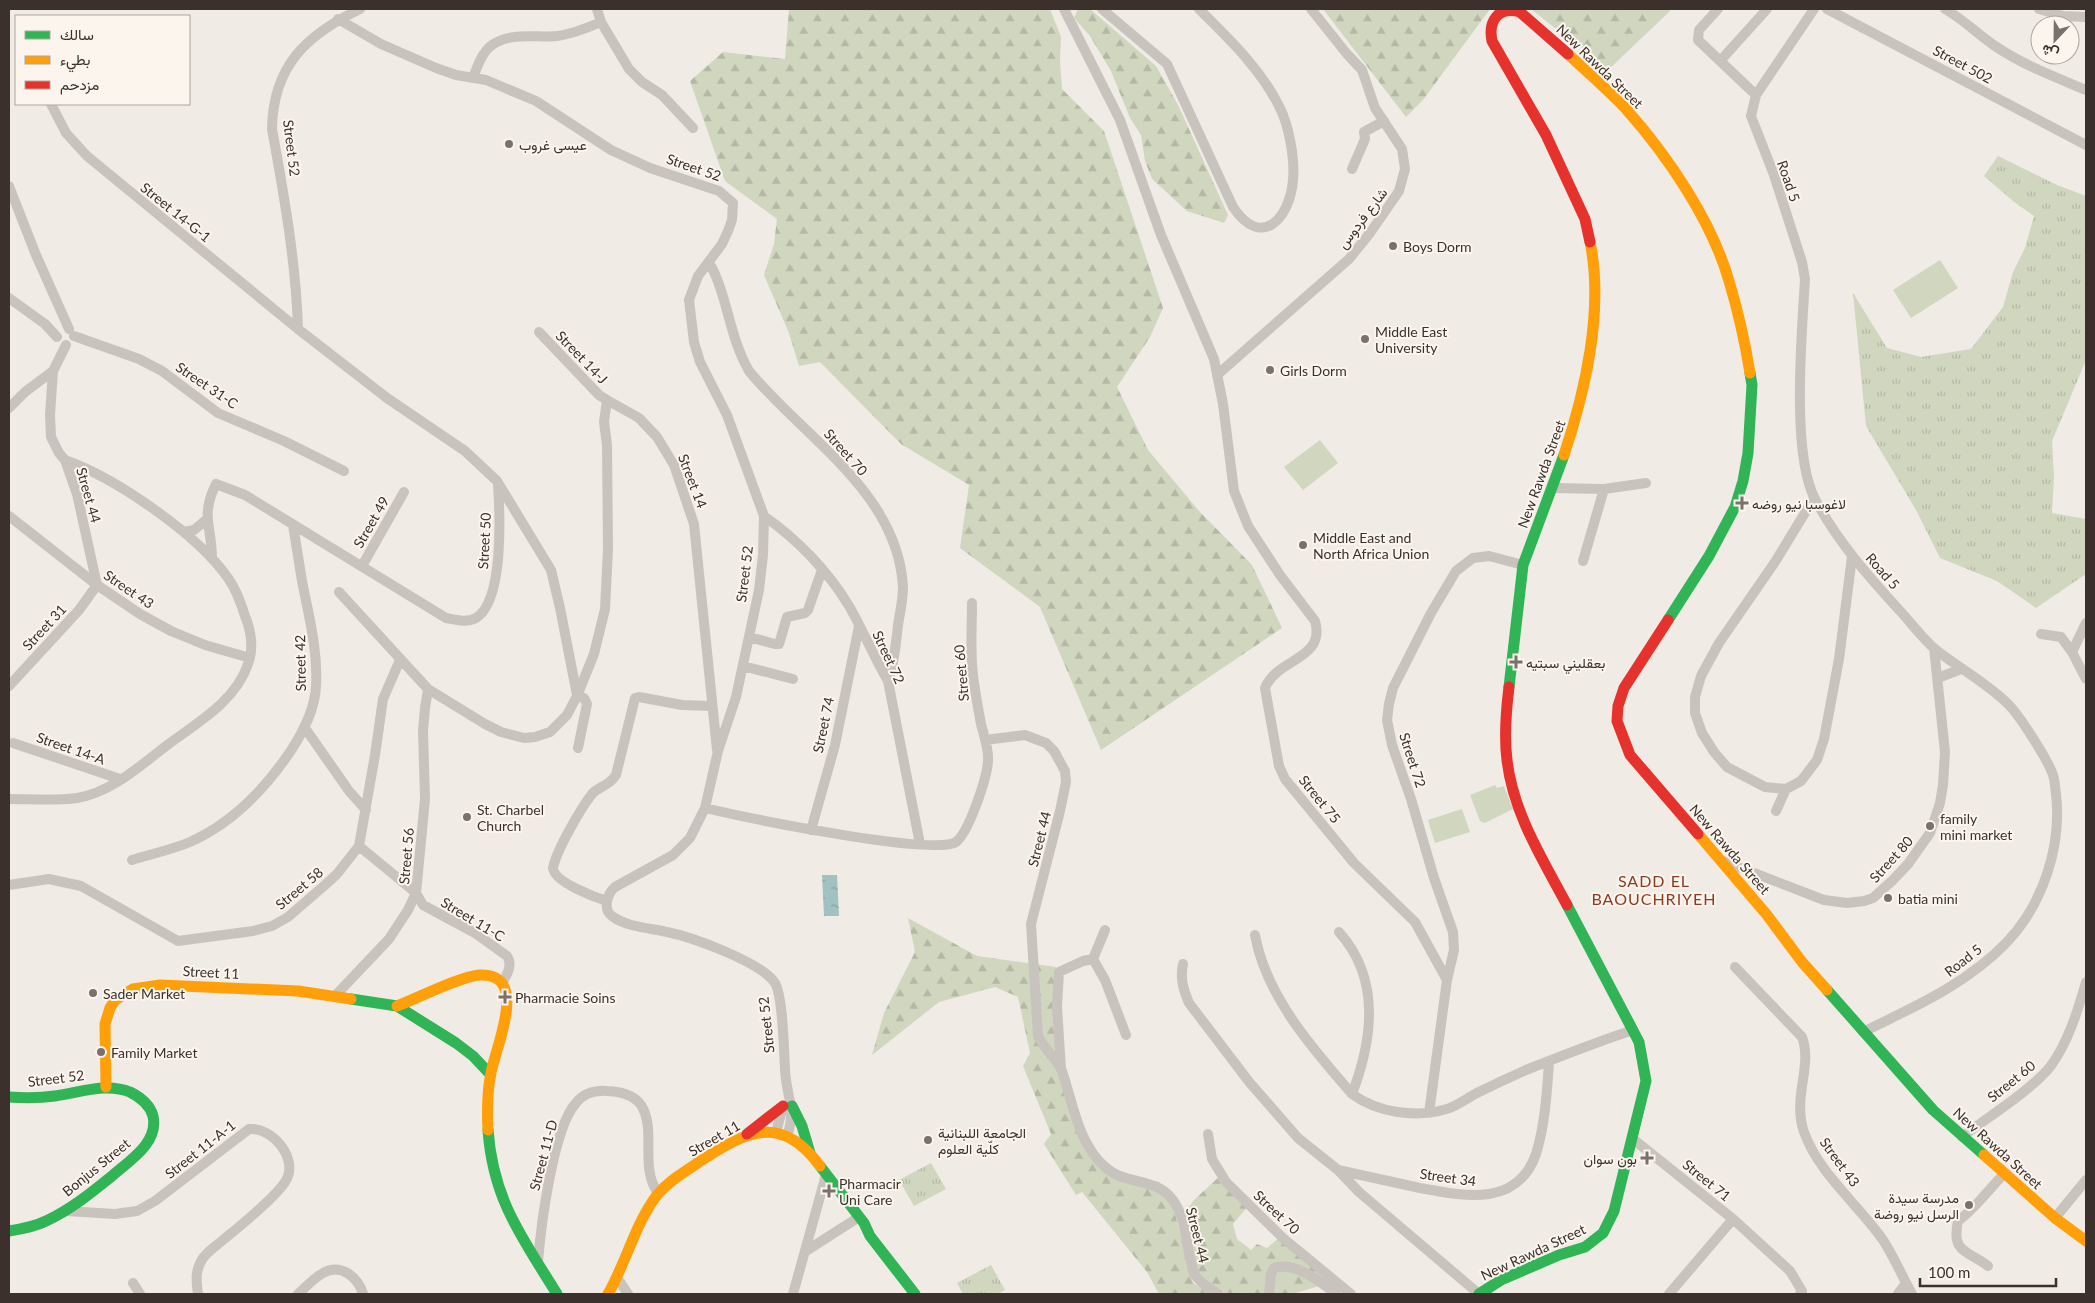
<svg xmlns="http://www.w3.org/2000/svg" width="2095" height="1303" viewBox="0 0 2095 1303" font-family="Lato,Vazirmatn,sans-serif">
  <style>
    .grass { fill: url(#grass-tufts) }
    .forest { fill: url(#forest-firs) }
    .pitch { fill: #d1d6bf }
    .water { fill: url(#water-ripples) }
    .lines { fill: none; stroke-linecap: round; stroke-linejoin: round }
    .street { stroke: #c9c3be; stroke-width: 10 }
    .fast { stroke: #30b455; stroke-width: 11 }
    .slow { stroke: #ff9f0a; stroke-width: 11 }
    .jam { stroke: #e5322d; stroke-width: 11 }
    .poi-dot { fill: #7a716c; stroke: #fbf5ee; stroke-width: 2 }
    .labels { text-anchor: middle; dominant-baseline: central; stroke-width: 4; stroke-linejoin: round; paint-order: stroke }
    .street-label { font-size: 14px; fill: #3b302b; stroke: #fbf5ee }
    .poi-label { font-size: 14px; fill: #3b302b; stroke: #fbf5ee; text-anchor: start }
    .quarter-label { font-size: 16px; letter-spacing: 1px; fill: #8c3b22; stroke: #fbf5ee }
  </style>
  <defs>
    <pattern id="grass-tufts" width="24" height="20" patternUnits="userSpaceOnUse" patternTransform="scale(1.25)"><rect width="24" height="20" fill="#d1d6bf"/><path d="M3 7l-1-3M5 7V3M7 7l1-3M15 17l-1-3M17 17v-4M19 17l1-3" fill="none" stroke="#b4b8a4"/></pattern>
    <pattern id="forest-firs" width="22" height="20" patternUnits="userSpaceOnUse" patternTransform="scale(1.25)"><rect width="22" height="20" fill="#d1d6bf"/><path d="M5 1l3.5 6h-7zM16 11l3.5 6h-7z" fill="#b4b8a4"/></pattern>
    <pattern id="water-ripples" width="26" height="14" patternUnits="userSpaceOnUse" patternTransform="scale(1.25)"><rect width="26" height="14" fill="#a1c2c1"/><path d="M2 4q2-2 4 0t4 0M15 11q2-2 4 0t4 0" fill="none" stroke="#849e9d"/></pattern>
  </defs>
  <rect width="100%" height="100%" fill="#f0ebe5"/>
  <path class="grass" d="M1998 156 2057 185 2086 196V360L2052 441 2054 477 2052 513 2086 519V574L2036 608 1997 581 1940 558 1916 510 1866 426 1853 293 1887 348 1921 357 1971 349 2003 307 2013 272 2025 248 2034 216 2013 201 1984 176Z
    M931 1163 946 1189 914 1206 899 1180Z
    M991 1265 1005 1290 997 1294H963L957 1283Z"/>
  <path class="forest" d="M789 9H1050L1061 37 1060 62 1062 89 1104 131 1163 308 1150 337 1117 387 1148 450 1199 511 1252 565 1282 628 1101 750 1040 607 960 548 969 485 901 444 820 362 799 366 789 333 764 275 774 244 777 219 725 181 690 81 723 52 785 59Z
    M1078 9H1090L1156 66 1178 105 1228 215 1224 223 1187 211 1152 179 1145 161 1141 135 1130 118 1111 71 1090 36 1074 18Z
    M1323 9H1490L1423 100 1406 117Z
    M1531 9H1668L1670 11 1608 70Z
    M908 918 977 956 1056 967 1058 1071 1090 1149 1124 1175 1159 1182 1173 1206 1193 1283 1212 1294H1159L1147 1272 1082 1192 1076 1195 1044 1144 1051 1134 1023 1066 1030 1053 1018 997 995 987 939 1002 872 1055 884 1013 915 952Z
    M1220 1176 1249 1205 1233 1224 1237 1239 1251 1250 1257 1244 1267 1248 1279 1238 1336 1281 1292 1294H1226L1199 1278 1184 1218 1193 1201Z"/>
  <path class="pitch" d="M1940 260 1958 288 1911 318 1893 290Z
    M1320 440 1338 463 1303 490 1284 467Z
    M1495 785 1497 788 1504 786 1513 809 1485 823 1480 821 1470 795Z
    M1462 809 1470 832 1435 843 1428 820Z"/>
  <path class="water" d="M822 875H837L839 916H824Z"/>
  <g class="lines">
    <path class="street" d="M597 9 601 22 629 69 642 82 662 95 693 128
      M1064 9 1120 120 1161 235 1214 359 1223 404 1234 491 1248 526 1280 575 1315 621C1326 660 1277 658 1265 688L1279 766 1285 779 1354 863 1415 922 1447 980 1429 1113
      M1102 9 1167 64 1233 207C1262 250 1290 218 1293 180 1295 159 1289 125 1279 106 1260 68 1229 39 1199 9
      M1718 9 1699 30 1698 40 1756 95
      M1814 9 1756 95 1751 116 1774 175 1802 262 1805 279C1802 332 1791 454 1815 499 1837 541 1869 577 1901 612 1912 624 1923 639 1936 650 1959 668 1987 683 2008 704 2020 716 2048 760 2053 775 2055 781 2055 788 2056 794 2062 846 2043 904 2007 942 1967 984 1914 1007 1863 1032
      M1827 9 2086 145
      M1945 9C1963 19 1977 34 1995 46 2023 65 2055 77 2086 90
      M2039 9 2063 16 2086 17
      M338 19 381 44 436 68 456 75 486 80 536 101 611 150 650 168 719 191 733 203 732 220 728 231 722 244 698 276 689 300 694 342 700 362 727 415 764 516 763 555 759 590 736 697 718 751 705 808 690 838 673 855 615 887C608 893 602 909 612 916 626 927 650 928 667 932 692 937 761 962 775 983 783 996 784 1052 785 1069 786 1096 797 1109 787 1136
      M1721 60 1767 9
      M473 78C477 67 482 52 492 45 510 32 536 38 557 36 572 34 587 28 601 22
      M51 104 66 133 87 156 298 329 387 398 465 451 497 481 551 570 560 608 577 695
      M1352 169 1365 139 1364 132 1384 121
      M9 186 36 255 69 329
      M709 262C728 296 729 337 749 371 803 437 898 492 903 587 903 599 900 613 898 625 896 644 894 663 888 681
      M9 298 45 324 57 337
      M298 329C296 262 284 195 272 129 273 66 306 35 360 9
      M539 332 599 395 607 400
      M74 336 139 359 162 371 218 413 284 441 344 471
      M66 345 53 371 50 415 51 437 59 453 65 460 77 494 97 585
      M1217 375 1349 259 1370 233 1399 191 1405 169 1402 149 1375 108 1362 70 1347 54 1311 9
      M9 408 25 392 53 371
      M1553 488 1604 489 1646 483
      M1814 498 1775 562 1719 643 1701 676 1695 697V713L1702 733 1714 752 1727 767 1765 787 1786 789 1801 781 1817 760 1824 739 1839 659 1852 557
      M9 516 97 585 140 614 171 631 205 645 250 658
      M764 516C797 539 828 571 849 606 863 630 874 657 888 681L920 844
      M184 532 194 530 207 519
      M212 558C212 527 200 516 216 484L245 495 446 618C456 620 466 623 476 618 504 601 500 515 498 485
      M1583 561 1604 489
      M362 566 404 492
      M339 592 428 689 485 724 501 732 524 738 535 737 550 732 567 715 577 696 594 654 605 609 608 549 607 445 604 422 607 400 639 418 657 437 674 465 694 524 717 750
      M2041 634 2061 637 2072 652 2086 679
      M749 637 775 644H779L787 617 805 613 808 610 822 570
      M2072 652 2086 623
      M743 666 793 679
      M1938 678 1961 669
      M9 686 79 610 97 585
      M577 696 584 698 587 704 578 748
      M305 728 349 791 366 810
      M985 740 1025 735 1038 740 1046 743 1054 751 1065 771 1066 782 1060 811 1031 924 1038 1036C1044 1049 1058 1060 1062 1071 1073 1103 1078 1143 1105 1167 1124 1185 1155 1177 1172 1199 1185 1215 1185 1238 1190 1257 1192 1263 1192 1270 1195 1275 1201 1284 1210 1289 1218 1294
      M13 743 120 779
      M9 799C31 799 54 801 77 798 112 793 143 763 170 743 200 721 236 700 248 664 254 649 251 630 245 616 241 603 236 589 228 578 197 534 116 478 65 460
      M705 808C739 816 934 857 956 842 969 832 987 778 988 761 989 749 984 736 981 724 978 708 975 692 973 675 970 651 972 627 972 603
      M1776 811 1786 789
      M811 830 835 745 859 626
      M359 846 416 893 423 905 475 933 507 956C513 965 507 975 502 983
      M132 860C151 854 171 850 190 842 233 823 266 788 292 749 304 730 315 709 316 686 318 650 309 617 302 581 299 563 296 544 293 525
      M1723 861 1824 900 1847 903 1864 901 1873 898 1893 880 1908 864 1930 833 1940 803 1943 785 1945 752 1934 648
      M9 885 49 879 81 886 178 941 253 931 272 926 288 917 325 885 337 874 359 846 375 755 383 699 400 660
      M607 901C594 897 554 882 553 868 556 851 581 808 592 794 599 786 608 787 616 775L635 698 639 697 682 705 712 706
      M1339 932C1381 979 1373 1039 1352 1094
      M1255 935C1266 996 1312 1048 1352 1094 1378 1113 1416 1118 1447 1109 1457 1106 1467 1098 1477 1093 1493 1085 1510 1077 1526 1070 1561 1056 1597 1042 1633 1030
      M1093 959 1105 930
      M1183 964C1180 978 1183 989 1189 1003L1250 1083 1298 1138 1338 1170 1359 1192 1479 1294
      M1735 967 1802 1037C1813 1066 1792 1097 1804 1132 1819 1174 1858 1204 1883 1240 1894 1257 1902 1276 1912 1294
      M1447 980 1454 950 1453 932 1434 878 1411 799 1392 745 1387 720 1389 704 1393 688 1431 613 1456 571 1473 558 1489 556 1523 565
      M335 996 389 939 408 910 416 893 425 799 423 731 425 708 428 689
      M1061 1069 1057 1007 1059 972 1083 961 1093 959 1105 980 1126 1035
      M776 1132 783 1107
      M1208 1134 1212 1159 1226 1182 1283 1238 1351 1294
      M1962 1137C1988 1117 2030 1091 2050 1067 2068 1043 2078 1010 2086 982
      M1633 1139 1733 1219 1790 1271 1802 1291 1800 1294
      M1338 1170C1365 1176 1393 1182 1420 1188 1463 1196 1517 1208 1536 1154 1545 1125 1547 1092 1549 1062
      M66 1211 115 1214 137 1211 155 1201 249 1129C273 1127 300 1160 285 1182 274 1199 240 1226 223 1240 216 1246 209 1250 203 1258 195 1270 196 1280 198 1294
      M2055 1218 2086 1180
      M806 1251 859 1217
      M538 1261C541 1226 553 1128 576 1103 584 1093 595 1090 607 1091 619 1091 634 1095 641 1105 657 1130 639 1167 658 1193
      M1988 1266C1967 1250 1951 1253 1958 1221 1976 1208 1988 1190 2004 1174
      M618 1279 628 1294
      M133 1283 140 1294
      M298 1294C306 1287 314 1278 323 1273 341 1263 358 1277 363 1294
      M793 1294 826 1175
      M1269 1294 1271 1274 1274 1268C1295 1261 1321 1282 1336 1294
      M1669 1294 1733 1219
      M1898 1294 1906 1283"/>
    <path class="fast" d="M1668 620 1709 556 1735 507 1743 481 1748 453 1752 385 1750 373
      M1509 687 1523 565 1564 455
      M1827 990 1933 1110 1984 1155
      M351 999 397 1006 456 1043 473 1056 490 1074
      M9 1097C24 1098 40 1098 55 1096 79 1093 106 1082 130 1092 140 1097 150 1105 153 1116 159 1143 129 1161 112 1176 91 1193 70 1210 46 1221 34 1227 22 1229 9 1231
      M792 1106 802 1126 810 1153
      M488 1130C493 1200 522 1237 557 1294
      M820 1166 864 1223 870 1236 915 1294
      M1479 1294 1501 1280 1559 1255 1585 1247 1603 1233 1614 1211 1646 1081 1639 1042 1567 905"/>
    <path class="slow" d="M1568 54C1587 72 1608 90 1626 109 1667 155 1712 221 1729 281 1738 311 1745 342 1750 373
      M1564 455C1585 392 1604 309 1590 242
      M1698 834 1767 915 1802 962 1827 990
      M397 1006C418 998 459 977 479 975 531 972 495 1048 491 1073 487 1092 487 1111 488 1130
      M106 1087 105 1024 110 1008 115 1000 133 989 160 985 298 991 351 999
      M1984 1155 2055 1218 2086 1241
      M608 1294C626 1263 635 1224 657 1195 668 1181 685 1172 699 1162 746 1131 781 1113 820 1166"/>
    <path class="jam" d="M1568 54 1520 12C1498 6 1488 21 1492 41L1546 135 1585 219 1590 242
      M1668 620 1624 688 1618 706 1617 721 1630 755 1698 834
      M1509 687C1506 711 1504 737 1507 760 1513 813 1543 860 1567 905
      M747 1134 783 1106"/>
  </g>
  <g class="poi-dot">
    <circle cx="509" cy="144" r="5"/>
    <circle cx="1393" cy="246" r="5"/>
    <circle cx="1365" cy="339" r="5"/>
    <circle cx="1270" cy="370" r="5"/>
    <path d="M1739.5 495.5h5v5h5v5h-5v5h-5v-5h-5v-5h5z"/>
    <circle cx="1303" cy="545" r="5"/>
    <path d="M1513.5 654.5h5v5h5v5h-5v5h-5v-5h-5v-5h5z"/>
    <circle cx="467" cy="817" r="5"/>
    <circle cx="1930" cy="826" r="5"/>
    <circle cx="1888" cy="898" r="5"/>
    <circle cx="93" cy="993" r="5"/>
    <path d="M502.5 989.5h5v5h5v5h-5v5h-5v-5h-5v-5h5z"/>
    <circle cx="101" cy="1052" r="5"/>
    <circle cx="928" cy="1140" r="5"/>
    <path d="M1644.5 1150.5h5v5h5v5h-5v5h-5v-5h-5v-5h5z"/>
    <path d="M826.5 1183.5h5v5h5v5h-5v5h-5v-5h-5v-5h5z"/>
    <circle cx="1969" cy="1205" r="5"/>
  </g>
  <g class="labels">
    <g class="street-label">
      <text transform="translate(1963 64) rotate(28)">Street 502</text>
      <text transform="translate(1600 66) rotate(44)">New Rawda Street</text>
      <text transform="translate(292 148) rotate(83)">Street 52</text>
      <text transform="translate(694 167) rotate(19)">Street 52</text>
      <text transform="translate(1789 181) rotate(71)">Road 5</text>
      <text transform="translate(176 212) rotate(39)">Street 14-G-1</text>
      <text transform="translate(1362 218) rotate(-53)">شارع فردوس</text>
      <text transform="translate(582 357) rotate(46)">Street 14-J</text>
      <text transform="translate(207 385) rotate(34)">Street 31-C</text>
      <text transform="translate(846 452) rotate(48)">Street 70</text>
      <text transform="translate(1541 474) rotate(-70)">New Rawda Street</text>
      <text transform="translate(693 481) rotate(69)">Street 14</text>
      <text transform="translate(89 495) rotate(74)">Street 44</text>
      <text transform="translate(371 522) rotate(-60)">Street 49</text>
      <text transform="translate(484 541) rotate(-87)">Street 50</text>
      <text transform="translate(1883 571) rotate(49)">Road 5</text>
      <text transform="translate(744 574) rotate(-83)">Street 52</text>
      <text transform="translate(129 589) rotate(34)">Street 43</text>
      <text transform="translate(44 627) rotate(-47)">Street 31</text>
      <text transform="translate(889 657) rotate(65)">Street 72</text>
      <text transform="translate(300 663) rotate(-91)">Street 42</text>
      <text transform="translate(961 673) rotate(-95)">Street 60</text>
      <text transform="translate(823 725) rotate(-78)">Street 74</text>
      <text transform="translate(71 748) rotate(19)">Street 14-A</text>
      <text transform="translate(1413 760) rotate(72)">Street 72</text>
      <text transform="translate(1320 799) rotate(51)">Street 75</text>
      <text transform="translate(1039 839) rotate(-76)">Street 44</text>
      <text transform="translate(1730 849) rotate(49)">New Rawda Street</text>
      <text transform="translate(406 856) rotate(-85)">Street 56</text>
      <text transform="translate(1891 859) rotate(-48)">Street 80</text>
      <text transform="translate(299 888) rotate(-40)">Street 58</text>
      <text transform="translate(473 919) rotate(31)">Street 11-C</text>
      <text transform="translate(1963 960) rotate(-38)">Road 5</text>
      <text transform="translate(211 972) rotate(3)">Street 11</text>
      <text transform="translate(766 1025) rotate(-96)">Street 52</text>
      <text transform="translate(56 1078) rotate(-7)">Street 52</text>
      <text transform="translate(2011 1081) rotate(-39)">Street 60</text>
      <text transform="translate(714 1138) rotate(-30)">Street 11</text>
      <text transform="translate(1998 1148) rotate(42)">New Rawda Street</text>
      <text transform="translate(200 1149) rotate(-38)">Street 11-A-1</text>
      <text transform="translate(543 1155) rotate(-75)">Street 11-D</text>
      <text transform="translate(1840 1162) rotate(54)">Street 43</text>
      <text transform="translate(96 1167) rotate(-39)">Bonjus Street</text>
      <text transform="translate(1448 1177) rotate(8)">Street 34</text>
      <text transform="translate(1707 1180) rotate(39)">Street 71</text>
      <text transform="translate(1277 1212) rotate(43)">Street 70</text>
      <text transform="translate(1198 1235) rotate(76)">Street 44</text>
      <text transform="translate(1533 1252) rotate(-25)">New Rawda Street</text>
    </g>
    <g class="poi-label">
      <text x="519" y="144">عيسى غروب</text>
      <text x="1403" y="246">Boys Dorm</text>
      <text x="1375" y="331">Middle East<tspan x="1375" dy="16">University</tspan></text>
      <text x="1280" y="370">Girls Dorm</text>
      <text x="1752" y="503">لاغوسبا نيو روضه</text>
      <text x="1313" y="537">Middle East and<tspan x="1313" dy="16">North Africa Union</tspan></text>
      <text x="1526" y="662">بعقليني سبتيه</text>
      <text x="477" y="809">St. Charbel<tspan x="477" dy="16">Church</tspan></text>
      <text x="1940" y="818">family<tspan x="1940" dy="16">mini market</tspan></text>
      <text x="1898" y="898">batia mini</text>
      <text x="103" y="993">Sader Market</text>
      <text x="515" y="997">Pharmacie Soins</text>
      <text x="111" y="1052">Family Market</text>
      <text x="938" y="1132">الجامعة اللبنانية<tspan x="938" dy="16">كلّية العلوم</tspan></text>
      <text x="1637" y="1158" text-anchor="end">بون سوان</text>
      <text x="839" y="1183">Pharmacir<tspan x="839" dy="16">Uni Care</tspan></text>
      <text x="1959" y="1197" text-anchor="end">مدرسة سيدة<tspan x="1959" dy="16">الرسل نيو روضة</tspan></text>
    </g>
    <g class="quarter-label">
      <text x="1654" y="880">SADD EL<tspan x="1654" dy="18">BAOUCHRIYEH</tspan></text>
    </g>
  </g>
  <rect width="2095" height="1303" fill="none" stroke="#3b302b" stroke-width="20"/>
  <rect x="15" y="15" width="175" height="90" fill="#fbf5ee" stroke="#aea6a0"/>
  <rect x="25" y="31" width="25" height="8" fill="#30b455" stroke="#aea6a0"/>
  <text x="60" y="40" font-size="15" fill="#3b302b">سالك</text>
  <rect x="25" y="56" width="25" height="8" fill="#ff9f0a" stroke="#aea6a0"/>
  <text x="60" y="65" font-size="15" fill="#3b302b">بطيء</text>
  <rect x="25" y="81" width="25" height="8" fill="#e5322d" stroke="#aea6a0"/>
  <text x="60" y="90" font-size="15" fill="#3b302b">مزدحم</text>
  <g transform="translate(2055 40) rotate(202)"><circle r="24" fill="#fbf5ee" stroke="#aea6a0"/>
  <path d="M0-4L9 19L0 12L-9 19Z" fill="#7a716c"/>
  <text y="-8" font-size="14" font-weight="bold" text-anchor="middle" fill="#3b302b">ش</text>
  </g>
  <path d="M1920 1278v8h136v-8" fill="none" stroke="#3b302b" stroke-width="2.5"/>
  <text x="1928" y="1278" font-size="15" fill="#3b302b" stroke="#fbf5ee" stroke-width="4" paint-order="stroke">100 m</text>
</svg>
